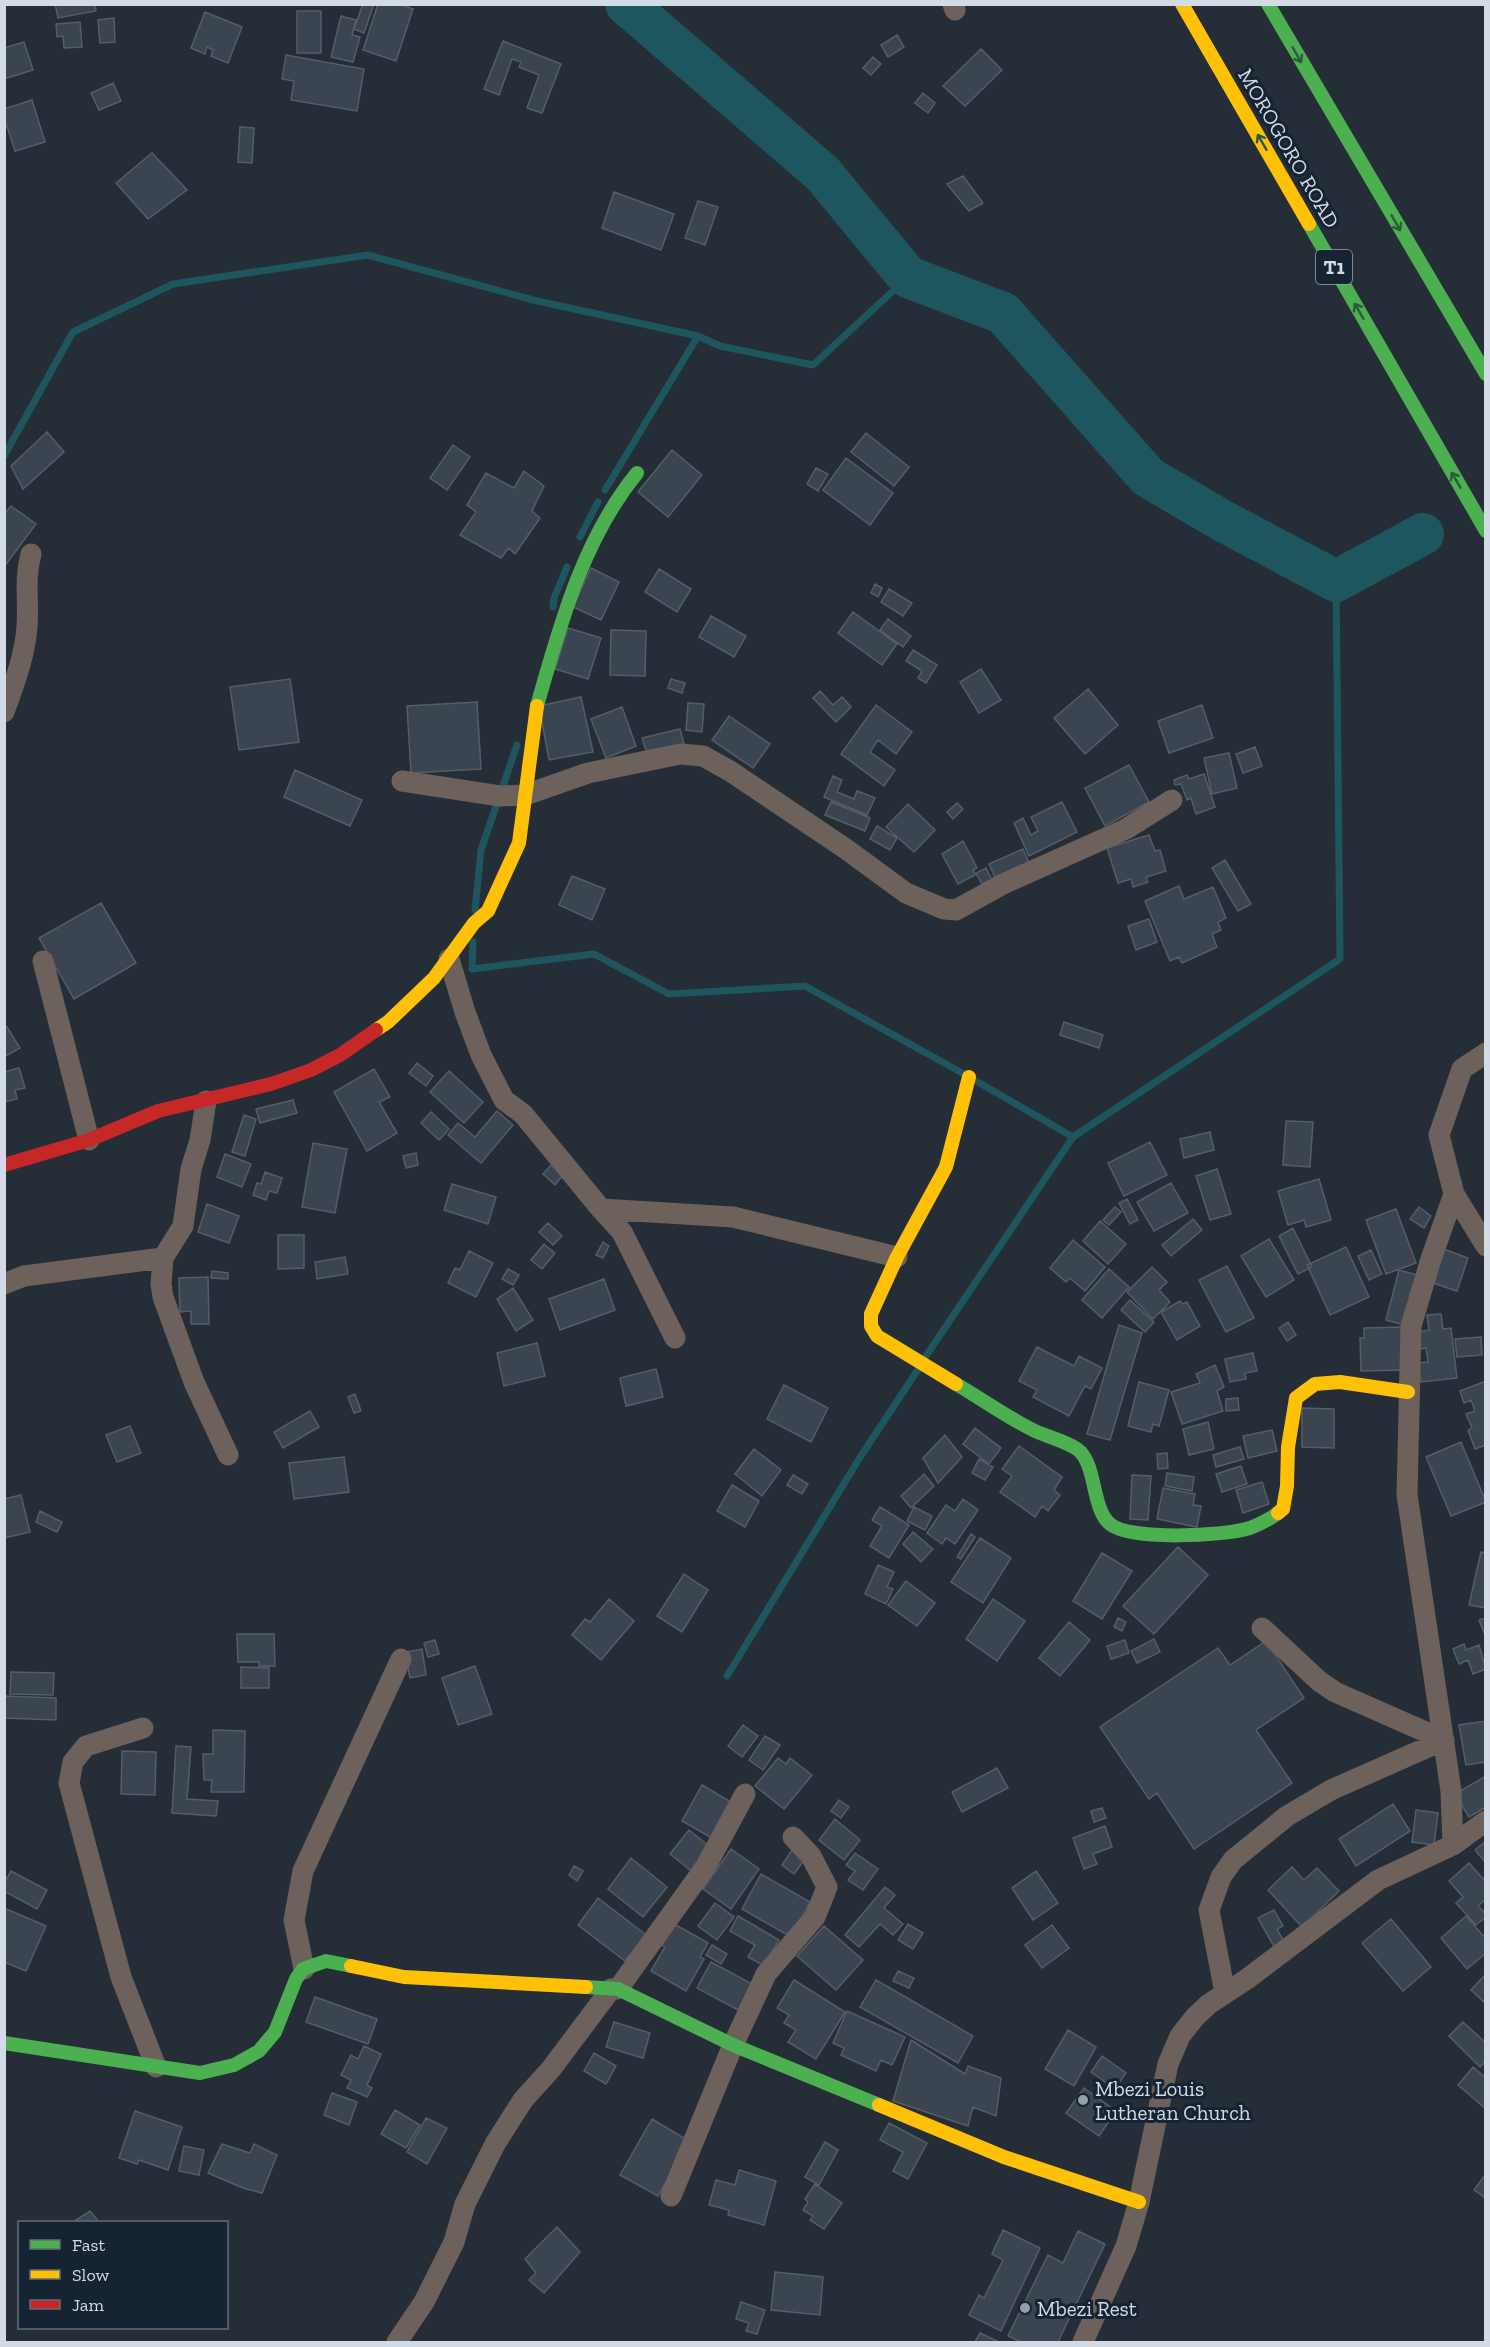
<svg xmlns="http://www.w3.org/2000/svg" width="1490" height="2347" viewBox="0 0 1490 2347" font-family="'Zilla Slab',serif">
  <style>
    .lines { fill: none; stroke-linecap: round; stroke-linejoin: round }
    .stream { stroke: #1e565f; stroke-width: 7 }
    .river { stroke: #1e565f; stroke-width: 42 }
    .building { fill: #3a4551; stroke: #565d65; stroke-width: 1.5 }
    .street { stroke: #6c615b; stroke-width: 21 }
    .fast { stroke: #4caf50; stroke-width: 14 }
    .slow { stroke: #ffc107; stroke-width: 14 }
    .jam { stroke: #c62828; stroke-width: 14 }
    .oneway { stroke: #2b5b3e }
    .poi-dot { fill: #969fa8; stroke: #152332; stroke-width: 2 }
    .labels { text-anchor: middle; dominant-baseline: central; stroke-width: 6; stroke-linejoin: round; paint-order: stroke }
    .shield { fill: #152332; stroke: #9aa4b0; stroke-width: 1.5 }
    .shield-label { font-size: 20px; font-weight: bold; fill: #d3dce6 }
    .street-label { font-size: 21px; fill: #d3dce6; stroke: #152332 }
    .poi-label { font-size: 21px; fill: #d3dce6; stroke: #152332; text-anchor: start }
  </style>
  <rect width="100%" height="100%" fill="#252d36"/>
  <g class="lines">
    <path class="stream" d="M4 456 73 332 173 284 368 255 533 300 698 336 720 346 813 365 908 277
      M605 490 698 336
      M580 537 598 502
      M553 607 554 598 567 567
      M475 910 481 850 517 745
      M473 942 472 969 594 954 669 994 805 986 964 1074
      M976 1081 1073 1137
      M926 1356 1073 1137 1340 959 1336 581
      M727 1676 859 1459 919 1368"/>
    <path class="river" d="M626 4 823 174 908 277 1003 313 1148 477 1223 521 1336 581 1423 534"/>
  </g>
  <path class="building" d="M55 4H95L96 11 58 18Z
    M363 4H374L364 33 354 29Z
    M378 4H400L413 9 396 61 363 50Z
    M297 11H321V53H297Z
    M205 12 242 27 228 63 211 56 213 50 207 47 205 54 191 48Z
    M341 16 356 20 352 35 360 37 353 62 331 57Z
    M114 18 115 42 100 43 98 20Z
    M80 22 82 47 64 48 63 36 57 37 56 24Z
    M897 35 904 47 888 57 881 45Z
    M503 41 561 64 542 113 527 108 539 75 519 67 521 62 512 59 499 95 484 89Z
    M24 42 33 70 4 79V48Z
    M981 49 1002 70 965 106 943 86Z
    M286 55 364 69 357 111 291 100 294 81 282 79Z
    M873 57 881 64 871 75 863 68Z
    M113 83 121 101 99 110 91 93Z
    M923 93 935 103 928 113 915 103Z
    M32 100 45 142 15 151 4 117V109Z
    M240 127 254 128 252 163 238 162Z
    M152 153 187 190 148 219 116 183Z
    M963 176 983 203 969 211 947 184Z
    M614 192 674 214 661 250 602 228Z
    M698 201 718 207 705 245 685 238Z
    M47 432 64 452 23 489 11 466Z
    M866 433 909 467 894 486 851 452Z
    M453 445 470 457 447 490 430 478Z
    M672 450 702 475 668 517 638 492Z
    M846 458 893 493 870 525 823 490Z
    M816 468 828 474 818 491 807 484Z
    M524 471 544 486 532 511 540 518 515 554 509 548 501 558 460 535 476 512 467 505 486 473 514 488Z
    M11 506 36 524 4 567V514Z
    M591 568 619 582 601 620 573 607Z
    M659 569 691 589 677 612 645 592Z
    M875 584 882 588 878 597 871 593Z
    M889 589 912 603 903 616 881 602Z
    M853 612 897 644 882 665 838 633Z
    M711 616 746 636 734 657 699 637Z
    M888 619 911 636 903 647 880 630Z
    M568 628 601 638 588 679 555 669Z
    M611 630 646 631 645 676 610 675Z
    M913 650 937 665 926 683 918 678 922 671 906 661Z
    M981 669 1001 700 979 713 960 682Z
    M290 679 299 742 239 750 230 687Z
    M671 679 685 683 682 693 668 688Z
    M1088 689 1118 725 1085 754 1054 718Z
    M820 691 833 705 842 697 851 707 836 722 813 698Z
    M581 697 593 752 549 760 539 706Z
    M477 702 481 769 411 773 407 706Z
    M688 703 704 704 702 732 686 730Z
    M876 705 912 732 896 754 878 740 870 752 895 770 884 786 841 754Z
    M1202 705 1213 738 1169 753 1158 721Z
    M622 707 636 746 606 758 591 719Z
    M729 716 770 744 753 768 712 740Z
    M680 729 684 744 647 753 642 738Z
    M1255 747 1262 766 1243 773 1236 754Z
    M1229 753 1237 788 1212 794 1204 758Z
    M1129 765 1149 802 1105 826 1085 788Z
    M295 770 362 800 350 826 284 797Z
    M1204 774 1215 807 1196 814 1191 798 1187 800 1181 784 1175 785 1174 780 1187 775 1189 779Z
    M833 776 842 780 837 792 854 799 857 791 875 798 867 815 824 797Z
    M831 802 870 818 865 831 825 815Z
    M1062 802 1077 832 1029 856 1014 823 1023 818 1031 835 1038 831 1031 817Z
    M957 803 963 809 953 819 947 812Z
    M908 804 935 830 914 852 886 827Z
    M877 826 897 838 890 850 870 839Z
    M1149 835 1155 851 1160 850 1166 871 1146 877 1148 882 1133 887 1131 879 1118 883 1107 848Z
    M963 841 977 868 973 870 975 875 958 884 942 854Z
    M1023 849 1030 865 996 880 989 864Z
    M1225 860 1251 904 1238 911 1212 868Z
    M986 868 992 880 982 884 976 873Z
    M572 876 605 889 592 920 559 905Z
    M1179 886 1184 899 1213 887 1226 918 1218 922 1221 930 1212 934 1217 947 1182 963 1179 957 1170 961 1145 901Z
    M101 903 136 963 74 999 39 938Z
    M1149 919 1157 942 1136 950 1128 926Z
    M1064 1022 1103 1035 1099 1048 1060 1035Z
    M7 1027 20 1048 4 1057V1028Z
    M417 1063 433 1076 426 1086 409 1073Z
    M19 1068 25 1088 15 1090 17 1099 4 1102V1072Z
    M374 1069 390 1097 379 1102 397 1133 367 1151 334 1092Z
    M449 1071 483 1102 464 1123 430 1092Z
    M293 1100 297 1113 260 1123 256 1109Z
    M497 1111 513 1125 481 1163 448 1135 458 1123 475 1137Z
    M431 1112 449 1129 439 1140 421 1123Z
    M244 1115 256 1119 245 1156 232 1152Z
    M1286 1121 1313 1122 1310 1167 1283 1165Z
    M1210 1132 1214 1150 1184 1158 1180 1139Z
    M1150 1142 1167 1175 1124 1196 1108 1163Z
    M313 1143 347 1149 335 1213 302 1207Z
    M416 1153 418 1165 406 1168 403 1156Z
    M225 1154 251 1164 242 1187 217 1177Z
    M551 1165 563 1175 555 1185 543 1174Z
    M1217 1169 1231 1214 1210 1220 1196 1176Z
    M265 1172 282 1178 277 1193 269 1191 266 1200 253 1195 257 1183 261 1184Z
    M1319 1179 1331 1220 1306 1227 1304 1220 1288 1225 1278 1191Z
    M1171 1183 1188 1213 1154 1231 1137 1202Z
    M452 1184 496 1197 488 1224 444 1210Z
    M1127 1199 1138 1220 1130 1224 1119 1203Z
    M207 1204 239 1216 229 1243 198 1232Z
    M1115 1207 1121 1212 1109 1225 1103 1220Z
    M1419 1207 1431 1216 1424 1228 1410 1219Z
    M1396 1209 1416 1263 1386 1274 1366 1220Z
    M1193 1219 1202 1230 1171 1256 1162 1245Z
    M1100 1221 1126 1244 1108 1264 1083 1241Z
    M548 1223 562 1236 553 1245 539 1232Z
    M1293 1228 1312 1267 1298 1274 1279 1236Z
    M278 1235H304V1268L278 1269Z
    M1269 1239 1294 1280 1266 1297 1241 1256Z
    M1073 1240 1105 1267 1085 1291 1070 1278 1066 1282 1050 1268Z
    M603 1242 609 1246 603 1258 596 1255Z
    M544 1244 555 1253 542 1269 531 1260Z
    M1346 1247 1369 1297 1330 1315 1307 1265Z
    M1441 1248 1468 1258 1457 1291 1430 1282Z
    M1371 1250 1382 1274 1369 1280 1358 1256Z
    M469 1251 493 1263 476 1297 448 1283 455 1268 460 1270Z
    M345 1257 348 1274 317 1279 315 1262Z
    M1227 1266 1254 1318 1226 1332 1199 1280Z
    M1152 1267 1167 1282 1159 1290 1170 1302 1153 1319 1127 1292Z
    M508 1269 519 1275 513 1285 502 1279Z
    M1109 1269 1129 1287 1102 1318 1082 1300Z
    M1399 1270 1417 1275 1404 1325 1386 1320Z
    M212 1271 228 1273V1279L211 1278Z
    M208 1277 209 1324H191V1311L180 1312 179 1278Z
    M604 1279 615 1310 560 1330 549 1299Z
    M513 1288 533 1320 516 1331 497 1299Z
    M1130 1300 1154 1322 1145 1332 1121 1310Z
    M1180 1301 1182 1304 1187 1302 1200 1326 1177 1340 1161 1312Z
    M1441 1314 1443 1329 1451 1328 1457 1378 1421 1382 1418 1363 1428 1362 1426 1348 1421 1349 1419 1332 1429 1330 1427 1315Z
    M1288 1322 1296 1335 1287 1341 1279 1328Z
    M1119 1325 1142 1333 1110 1440 1087 1434Z
    M1404 1327 1405 1370 1361 1371 1360 1338H1364V1328Z
    M1481 1337 1482 1355 1457 1357 1455 1339Z
    M537 1343 545 1376 504 1386 497 1353Z
    M1037 1347 1074 1366 1079 1356 1102 1368 1091 1389 1085 1386 1069 1416 1033 1397 1037 1390 1019 1381Z
    M1253 1353 1257 1371 1245 1373 1246 1379 1230 1382 1225 1359Z
    M1215 1365 1224 1387 1217 1391 1223 1411 1182 1424 1171 1392 1200 1383 1196 1374Z
    M656 1369 663 1397 626 1406 620 1378Z
    M1486 1381V1445L1475 1449 1468 1430 1472 1428 1466 1414 1475 1411 1471 1400 1464 1403 1460 1391Z
    M1139 1382 1169 1390 1159 1426 1153 1424 1151 1432 1128 1426Z
    M784 1385 828 1408 811 1442 767 1419Z
    M355 1394 361 1411 354 1413 348 1397Z
    M1238 1398 1239 1410 1226 1411V1399Z
    M1302 1408 1334 1409V1448L1302 1447Z
    M310 1411 319 1427 283 1448 274 1432Z
    M1208 1422 1214 1449 1189 1455 1183 1429Z
    M130 1426 141 1453 117 1462 106 1435Z
    M975 1428 1001 1448 989 1464 963 1444Z
    M1272 1430 1277 1451 1248 1458 1243 1436Z
    M945 1435 962 1457 938 1483 923 1458Z
    M1461 1442 1486 1502 1451 1516 1426 1457Z
    M1019 1446 1062 1477 1054 1490 1060 1495 1048 1511 1042 1506 1035 1517 1000 1492 1012 1476 1002 1469Z
    M1240 1447 1244 1459 1216 1467 1213 1455Z
    M754 1449 781 1470 762 1496 735 1474Z
    M1167 1453 1168 1468 1158 1469 1157 1454Z
    M344 1457 349 1492 294 1499 289 1463Z
    M979 1459 993 1467 985 1480 972 1473Z
    M1241 1466 1247 1484 1222 1492 1216 1474Z
    M1167 1473 1194 1477 1192 1491 1165 1486Z
    M924 1474 934 1486 911 1508 901 1496Z
    M793 1475 808 1484 802 1494 787 1485Z
    M1132 1475 1151 1476 1148 1520 1130 1519Z
    M1262 1482 1269 1504 1243 1513 1236 1490Z
    M732 1485 759 1501 745 1527 717 1511Z
    M1163 1488 1195 1494 1193 1505 1201 1506 1197 1527 1157 1519Z
    M21 1495 30 1532 4 1538V1499Z
    M963 1499 978 1510 955 1544 946 1538 942 1544 927 1533 946 1505 955 1511Z
    M880 1507 909 1525 889 1558 870 1546 882 1526 872 1520Z
    M914 1507 932 1516 925 1530 907 1521Z
    M40 1511 62 1522 57 1532 36 1522Z
    M913 1532 933 1549 921 1562 903 1544Z
    M971 1534 975 1537 961 1559 957 1557Z
    M980 1538 1011 1558 983 1603 951 1582Z
    M1178 1547 1208 1575 1154 1634 1123 1606Z
    M1481 1552 1486 1553V1608L1469 1605Z
    M1102 1553 1132 1571 1102 1619 1073 1601Z
    M878 1565 894 1572 887 1587 893 1589 886 1604 865 1594Z
    M684 1574 708 1590 682 1632 657 1616Z
    M906 1581 935 1603 917 1626 888 1605Z
    M609 1599 634 1621 601 1660 572 1635 585 1619 590 1622Z
    M993 1599 1025 1621 997 1661 966 1639Z
    M1118 1618 1126 1622 1122 1631 1114 1627Z
    M1486 1618V1634L1485 1635 1479 1620Z
    M1069 1622 1090 1640 1060 1676 1039 1658Z
    M237 1634H274L275 1666H259V1662H238Z
    M1154 1639 1160 1652 1137 1663 1131 1651Z
    M435 1640 439 1654 428 1657 424 1643Z
    M1125 1640 1129 1653 1111 1659 1107 1646Z
    M1266 1641 1304 1698 1256 1730 1292 1783 1194 1849 1157 1793 1149 1799 1100 1727 1218 1648 1230 1665Z
    M1464 1644 1466 1650 1479 1645 1486 1669 1473 1674 1468 1660 1459 1664 1453 1649Z
    M422 1649 426 1675 410 1678 405 1652Z
    M475 1666 492 1714 458 1725 442 1678Z
    M241 1667 269 1668V1688H241Z
    M11 1672 54 1673 53 1695 10 1694Z
    M4 1696 56 1698V1720L4 1718Z
    M1486 1721V1762L1466 1765 1459 1725Z
    M743 1725 758 1736 742 1757 728 1746Z
    M213 1730 245 1731 244 1792H211L212 1780H204L203 1754H213Z
    M765 1736 780 1745 763 1770 749 1760Z
    M176 1746 191 1747 187 1799 218 1801 216 1816 172 1813Z
    M122 1751 156 1752 155 1795 121 1794Z
    M778 1758 786 1764 790 1758 812 1775 784 1809 755 1786Z
    M997 1768 1008 1788 962 1812 952 1792Z
    M1486 1776V1807L1469 1817 1455 1794Z
    M702 1785 736 1805 717 1841 682 1821Z
    M839 1800 849 1807 841 1818 831 1811Z
    M1393 1804 1410 1831 1356 1866 1339 1839Z
    M1102 1808 1106 1818 1094 1822 1091 1811Z
    M1416 1810 1438 1813 1434 1845 1412 1842Z
    M835 1819 860 1840 844 1860 819 1840Z
    M1105 1826 1112 1847 1093 1854 1097 1864 1084 1869 1073 1838Z
    M689 1830 714 1850 695 1874 670 1854Z
    M1486 1841V1863L1475 1850Z
    M794 1847 807 1856 794 1874 782 1865Z
    M731 1849 759 1869 731 1909 703 1889Z
    M855 1853 878 1869 863 1890 848 1880 855 1871 846 1865Z
    M631 1858 667 1887 643 1917 608 1889Z
    M1469 1863 1486 1882V1899L1478 1906 1486 1914V1917L1476 1925 1456 1903 1463 1897 1449 1881Z
    M574 1866 583 1871 577 1881 569 1875Z
    M1292 1867 1304 1880 1317 1868 1339 1891 1302 1927 1268 1890Z
    M11 1871 47 1890 37 1909 4 1891V1883Z
    M1036 1871 1058 1903 1033 1920 1012 1888Z
    M761 1874 810 1902 791 1937 742 1909Z
    M885 1887 895 1895 884 1908 903 1924 893 1935 880 1924 859 1947 845 1935Z
    M598 1898 646 1935 625 1961 578 1925Z
    M715 1903 734 1917 717 1940 698 1926Z
    M4 1908 46 1926 26 1971 4 1962Z
    M1274 1910 1283 1926 1277 1929 1286 1945 1276 1950 1258 1918Z
    M738 1916 779 1940 764 1966 748 1957 755 1945 730 1931Z
    M1466 1916 1486 1939V1953L1467 1969 1441 1938Z
    M1391 1919 1431 1967 1403 1991 1362 1943Z
    M667 1920 708 1943 700 1957 704 1959 686 1991 651 1971 665 1947 656 1941Z
    M908 1924 923 1933 913 1949 898 1940Z
    M1052 1925 1069 1948 1042 1968 1025 1945Z
    M824 1926 863 1960 836 1990 797 1956Z
    M712 1945 727 1954 721 1964 706 1955Z
    M711 1962 752 1984 738 2010 697 1988Z
    M898 1971 914 1978 909 1988 893 1981Z
    M1486 1974V2004L1471 1990Z
    M794 1980 845 2012 816 2059 788 2042 796 2030 784 2023 789 2015 777 2008Z
    M876 1980 973 2036 958 2063 860 2007Z
    M315 1997 377 2019 368 2044 306 2022Z
    M847 2011 905 2037 892 2065 881 2060 876 2071 841 2055 844 2048 833 2043Z
    M614 2022 650 2033 643 2058 606 2047Z
    M1463 2022 1486 2043V2061L1480 2067 1449 2036Z
    M1068 2030 1096 2047 1074 2086 1045 2069Z
    M911 2040 965 2074 968 2066 1001 2078 996 2116 973 2107 968 2126 893 2101Z
    M364 2046 381 2054 367 2085 372 2088 367 2097 347 2088 351 2080 341 2075 351 2055 358 2059Z
    M594 2053 616 2066 606 2084 584 2071Z
    M1102 2056 1126 2073 1115 2089 1091 2072Z
    M1473 2067 1486 2078V2109L1458 2085Z
    M1084 2088 1116 2111 1099 2136 1066 2113Z
    M332 2093 357 2102 349 2125 324 2115Z
    M395 2110 420 2125 406 2148 381 2134Z
    M135 2111 182 2127 168 2170 139 2160 137 2164 119 2158Z
    M426 2118 447 2128 427 2164 407 2152Z
    M652 2119 689 2141 658 2196 620 2175Z
    M889 2123 927 2143 908 2179 893 2171 903 2152 880 2140Z
    M825 2142 838 2150 819 2185 805 2177Z
    M222 2144 250 2153 254 2144 277 2155 262 2193 243 2188 208 2173Z
    M184 2146 204 2150 199 2175 179 2171Z
    M739 2170 776 2181 764 2225 728 2215 729 2210 709 2205 716 2180 735 2185Z
    M1486 2174V2198L1474 2190Z
    M815 2184 842 2203 824 2229 810 2220 813 2216 803 2210 808 2202 805 2199Z
    M90 2211 99 2222H73Z
    M557 2227 580 2252 544 2293 529 2280 536 2273 525 2259Z
    M1003 2230 1040 2248 1001 2331 969 2315 979 2295 984 2298 1003 2260 992 2254Z
    M1078 2231 1105 2244 1058 2342H1021L1008 2336 1048 2255 1063 2263Z
    M775 2272 823 2277 820 2315 771 2310Z
    M741 2302 765 2310 757 2334 746 2331 749 2323 736 2319Z
    M980 2333 999 2342H975Z"/>
  <g class="lines">
    <path class="street" d="M953 4 955 10
      M4 712C14 685 25 655 27 627 29 600 24 580 31 554
      M402 781 500 796 525 795 588 773 680 754 703 756 730 771 846 849 906 893 944 909 956 910 1003 884 1126 829 1172 800
      M449 959 465 1012 481 1055 504 1100 523 1114 601 1209 622 1232 675 1338
      M43 961 89 1140
      M1486 1053 1462 1069 1439 1135 1454 1194 1486 1246
      M601 1209 733 1217 897 1257
      M163 1258 161 1284 163 1297 194 1382 228 1455
      M4 1284 24 1276 163 1258 183 1226 191 1169 200 1140 206 1101
      M1262 1628 1319 1681 1335 1692 1444 1740
      M143 1728 86 1746 73 1762 69 1783 121 1977 156 2067
      M1453 1845 1451 1791 1407 1495 1411 1326 1431 1259 1454 1194
      M304 1969 294 1920 303 1871 401 1659
      M618 1989 706 1866 745 1794
      M1225 1993 1209 1910 1221 1877 1233 1860 1287 1816 1331 1790 1444 1740
      M671 2196 733 2045 766 1974 815 1917 827 1887 811 1856 793 1837
      M397 2342 424 2302 454 2242 465 2204 495 2144 523 2100 551 2069 611 1989
      M1083 2342 1126 2246 1139 2202 1168 2064 1180 2036 1195 2017 1209 2004 1247 1979 1378 1880 1453 1845 1486 1821"/>
    <path class="fast" d="M1268 4 1486 374
      M1309 224 1486 531
      M537 706C560 625 583 539 637 473
      M956 1384C982 1399 1008 1418 1035 1431 1048 1437 1065 1441 1077 1449 1097 1463 1091 1508 1110 1524 1130 1541 1225 1536 1250 1528 1260 1524 1269 1520 1278 1513
      M586 1987 618 1989 733 2045 879 2105
      M4 2043 200 2073 234 2065 259 2051 275 2032 296 1979 303 1969 326 1961 351 1966"/>
    <path class="slow" d="M1182 4 1309 224
      M376 1030 388 1022 434 978 474 923 488 911 519 843 537 706
      M956 1384 877 1336 871 1326V1314L897 1257 946 1167 969 1077
      M1278 1513 1283 1509 1287 1486 1288 1447 1296 1398 1315 1384 1340 1382 1408 1392
      M351 1966 404 1977 586 1987
      M879 2105 1004 2157 1139 2202"/>
    <path class="jam" d="M4 1165 89 1140 158 1111 271 1084 311 1070 340 1055 376 1030"/>
  </g>
  <defs><path id="oneway-shaft" d="M-6 0H5M1.5-3L5.5 0L1.5 3" fill="none" stroke-width="1.6" stroke-linecap="round" stroke-linejoin="round" transform="scale(1.5)"/></defs>
  <g class="oneway">
    <use href="#oneway-shaft" transform="translate(1297 55) rotate(60)"/>
    <use href="#oneway-shaft" transform="translate(1262 142) rotate(-120)"/>
    <use href="#oneway-shaft" transform="translate(1396 223) rotate(60)"/>
    <use href="#oneway-shaft" transform="translate(1359 311) rotate(-120)"/>
    <use href="#oneway-shaft" transform="translate(1456 480) rotate(-120)"/>
  </g>
  <g class="poi-dot">
    <circle cx="1083" cy="2100" r="6"/>
    <circle cx="1025" cy="2308" r="6"/>
  </g>
  <g class="labels">
    <rect class="shield" x="1316" y="250" width="36" height="34" rx="4.5"/>
    <g class="shield-label">
      <text x="1334" y="267">T1</text>
    </g>
    <g class="street-label">
      <text transform="translate(1289 148) rotate(60)">MOROGORO ROAD</text>
    </g>
    <g class="poi-label">
      <text x="1095" y="2088">Mbezi Louis<tspan x="1095" dy="24">Lutheran Church</tspan></text>
      <text x="1037" y="2308">Mbezi Rest</text>
    </g>
  </g>
  <rect width="1490" height="2347" fill="none" stroke="#d3dce6" stroke-width="12"/>
  <rect x="18" y="2221" width="210" height="108" fill="#152332" stroke="#616d7a" stroke-width="1.5"/>
  <rect x="30" y="2240" width="30" height="9" fill="#4caf50" stroke="#616d7a" stroke-width="1.5"/>
  <text x="72" y="2251" font-size="18" fill="#d3dce6">Fast</text>
  <rect x="30" y="2270" width="30" height="9" fill="#ffc107" stroke="#616d7a" stroke-width="1.5"/>
  <text x="72" y="2281" font-size="18" fill="#d3dce6">Slow</text>
  <rect x="30" y="2300" width="30" height="9" fill="#c62828" stroke="#616d7a" stroke-width="1.5"/>
  <text x="72" y="2311" font-size="18" fill="#d3dce6">Jam</text>
</svg>
